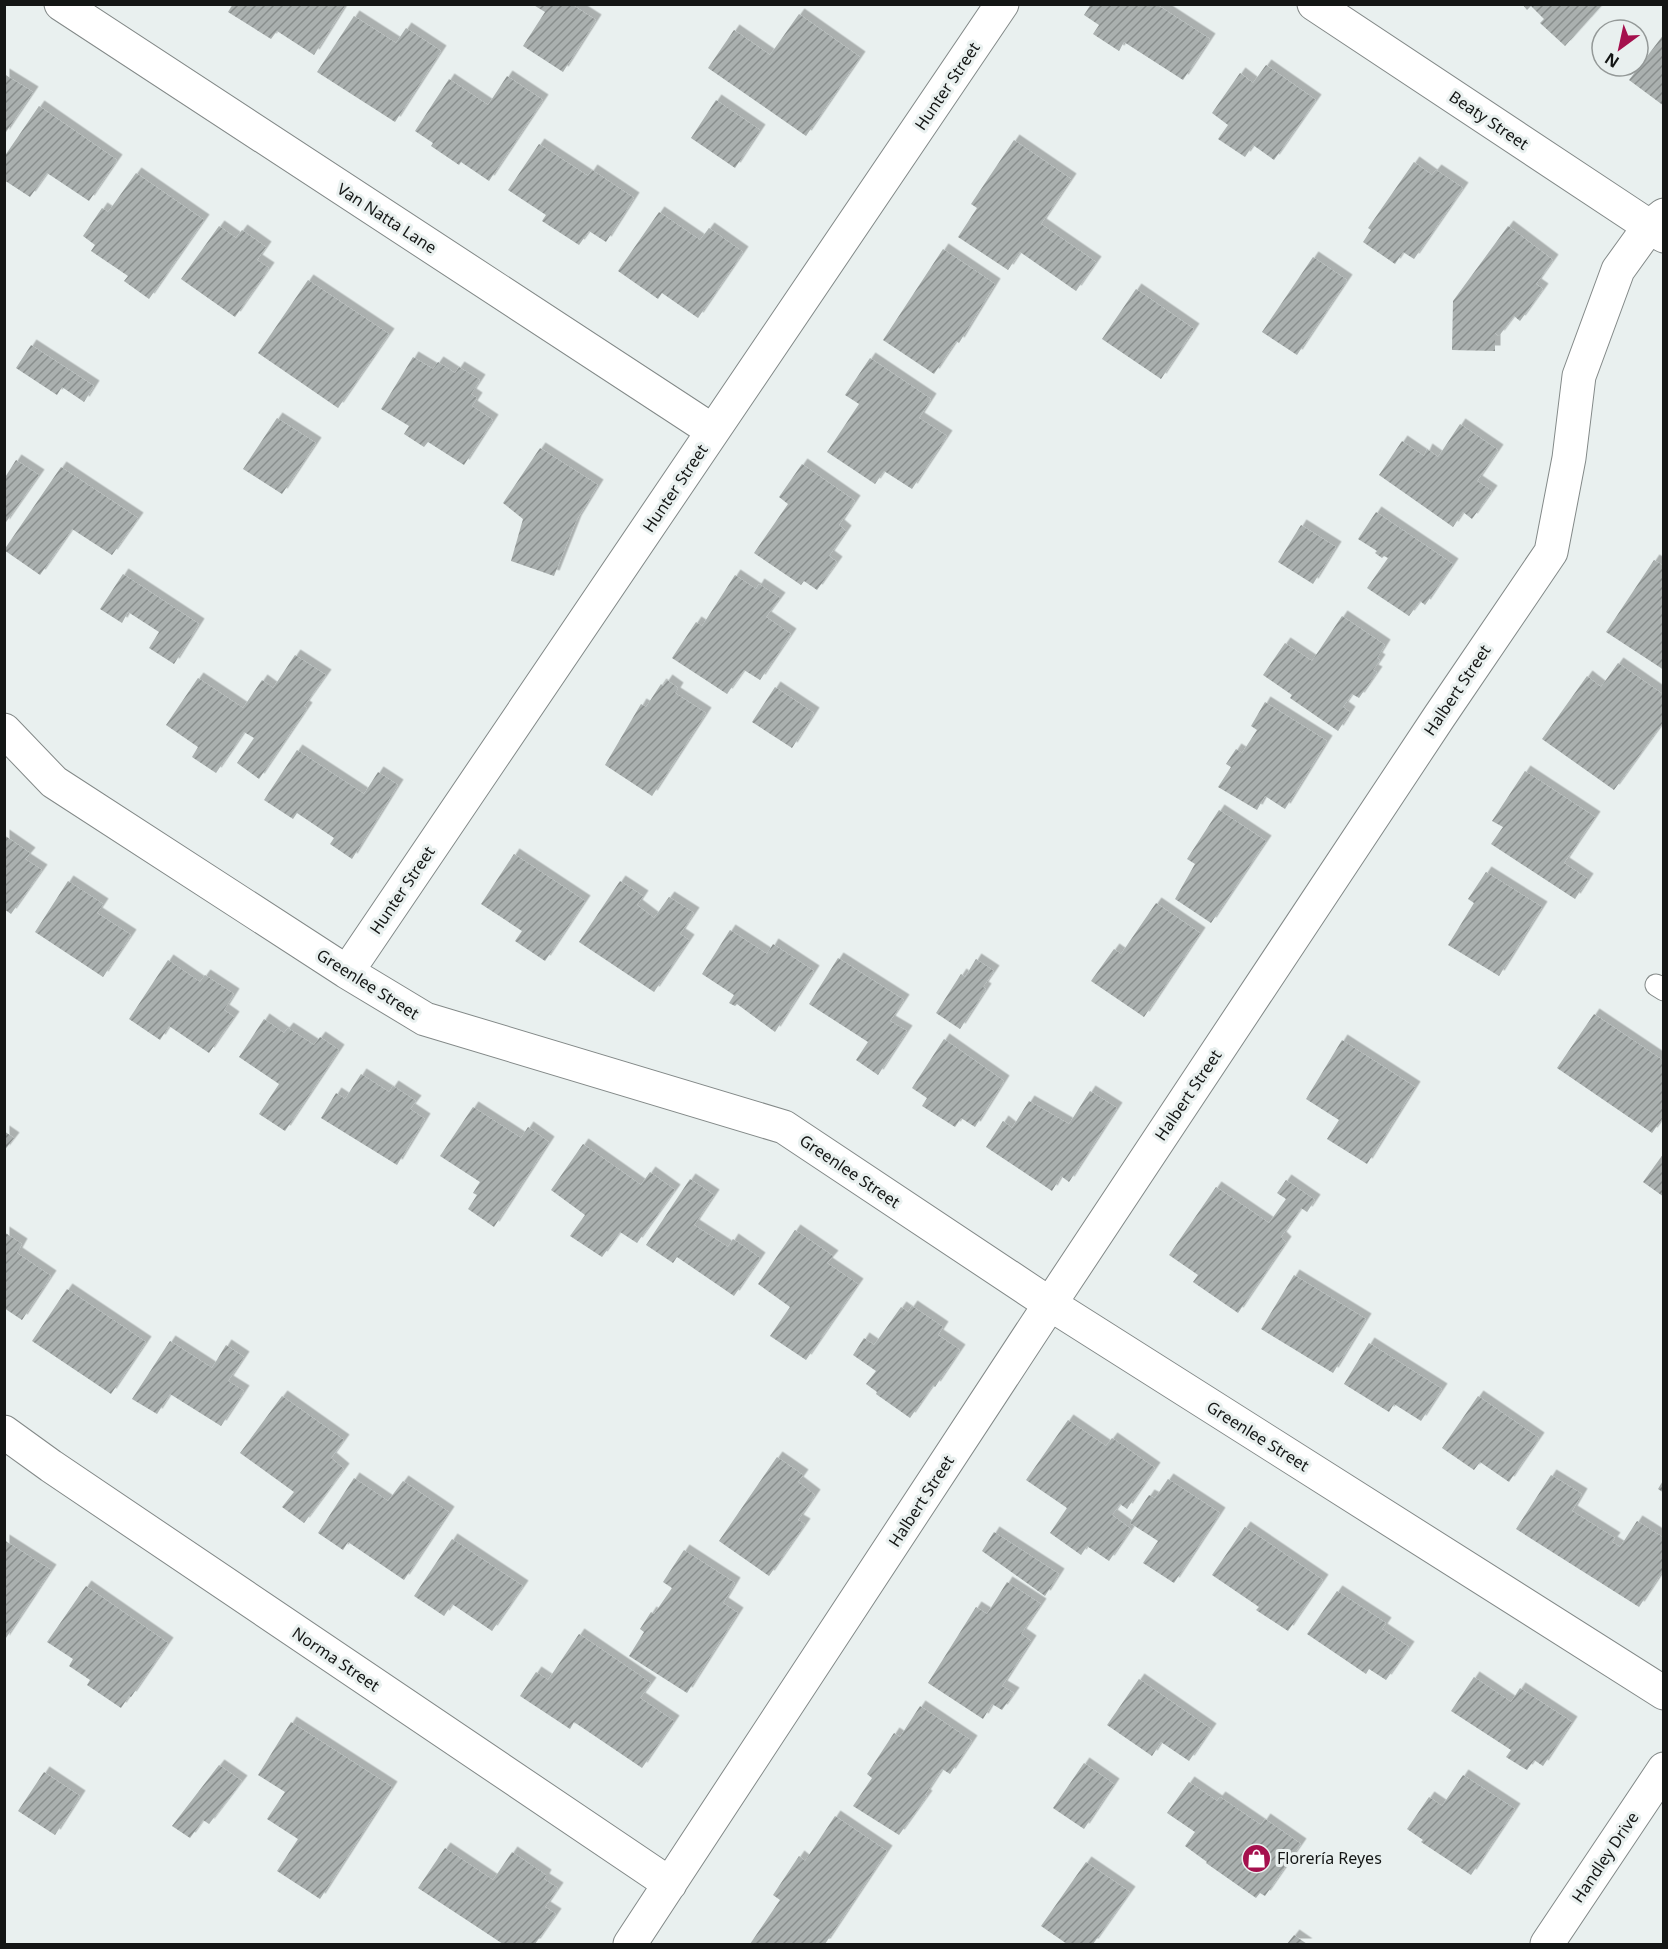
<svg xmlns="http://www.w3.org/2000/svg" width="1668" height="1949" viewBox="0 0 1668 1949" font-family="'Noto Sans',sans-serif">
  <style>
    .building { fill: url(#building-hatch); filter: url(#shadow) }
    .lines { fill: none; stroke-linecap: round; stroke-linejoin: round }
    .lane-casing { stroke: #838988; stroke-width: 23 }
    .street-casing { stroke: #838988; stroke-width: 35 }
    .secondary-casing { stroke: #838988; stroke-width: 35 }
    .lane { stroke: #fff; stroke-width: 21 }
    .street { stroke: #fff; stroke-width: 33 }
    .secondary { stroke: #fff; stroke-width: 33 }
    .labels { text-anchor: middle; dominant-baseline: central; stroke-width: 6; stroke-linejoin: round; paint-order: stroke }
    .street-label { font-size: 16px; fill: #141615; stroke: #e9f0ef }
    .poi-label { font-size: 16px; fill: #141615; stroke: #e9f0ef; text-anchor: start }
  </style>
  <defs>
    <pattern id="building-hatch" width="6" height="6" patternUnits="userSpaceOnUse" patternTransform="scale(1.5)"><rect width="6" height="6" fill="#aab0af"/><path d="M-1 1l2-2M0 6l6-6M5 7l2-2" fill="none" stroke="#898e8d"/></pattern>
    <filter id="shadow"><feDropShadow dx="5.5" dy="-5.5" stdDeviation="0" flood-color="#0004"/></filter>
  </defs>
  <rect width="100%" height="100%" fill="#e9f0ef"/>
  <path class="building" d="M233 4H346L314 55 277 31 271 39 228 12Z
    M532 4H571L596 20 563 72 523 46 545 12Z
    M1091 4H1156L1210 39 1183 80 1124 42 1119 51 1093 34 1099 25 1084 15Z
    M1522 4H1603L1565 46 1540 23 1544 19 1531 6 1527 10Z
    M799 14 860 57 806 136 708 68 734 30 770 55Z
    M354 16 396 43 406 28 441 51 395 122 317 72Z
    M1664 34V106L1629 80Z
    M1266 65 1316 100 1274 160 1253 145 1245 157 1218 139 1228 125 1212 113 1240 73 1253 83Z
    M4 74 33 92 4 135Z
    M507 76 543 100 489 181 461 162 459 165 431 146 433 143 415 131 449 79 488 105Z
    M716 100 760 130 735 168 691 138Z
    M39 106 117 160 89 201 47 173 30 197 4 180V157Z
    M1014 140 1071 179 1041 224 1096 262 1076 291 1020 252 1008 270 958 237 977 208 971 204Z
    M539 144 588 176 592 170 634 198 606 242 589 231 579 245 542 221 546 215 508 190Z
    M1414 162 1432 175 1436 170 1463 188 1414 259 1403 252 1395 264 1363 242 1371 230 1368 228Z
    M136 173 204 220 149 299 124 281 128 276 91 251 95 245 83 236 102 208 108 212Z
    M659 212 700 240 709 228 743 252 698 318 662 293 658 299 618 271Z
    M219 226 236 238 242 230 266 247 257 260 269 268 235 317 181 279Z
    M1508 226 1553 260 1536 284 1543 289 1520 321 1514 316 1499 336 1495 333V351L1452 350 1453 301Z
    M943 249 995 284 959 343 956 341 934 374 883 340Z
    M1313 257 1347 280 1297 355 1262 332Z
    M308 280 389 334 338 408 258 353Z
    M1136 289 1194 329 1161 379 1102 339Z
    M31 345 94 386 84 402 62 387 57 395 16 368Z
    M413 357 433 369 438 362 455 373 459 367 480 380 471 394 477 398 472 406 493 420 464 465 428 442 424 447 404 434 409 426 381 409Z
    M870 358 931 399 919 418 947 436 912 489 884 471 875 484 827 452 859 404 845 395Z
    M277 418 316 443 282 494 243 469Z
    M1460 424 1498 450 1477 481 1492 491 1472 519 1463 512 1453 527 1379 475 1402 441 1424 456 1427 449 1438 457Z
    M540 448 598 485 576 521 554 576 511 561 523 519 503 503Z
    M16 460 39 475 4 525V479Z
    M802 464 855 501 839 525 846 531 829 556 837 562 817 590 804 581 801 585 754 553 788 504 779 497Z
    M61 467 138 518 112 555 72 529 40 575 4 550Z
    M1376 512 1453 564 1425 605 1420 601 1409 616 1367 588 1388 558 1384 556 1382 558 1375 553 1377 551 1358 539Z
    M1301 525 1336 547 1313 584 1278 562Z
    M1654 560 1664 566V670L1606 632Z
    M123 574 199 624 174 664 149 648 159 632 128 612 122 623 100 609Z
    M735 575 756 589 759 584 780 598 766 617 791 634 760 680 744 670 727 694 672 658 696 622 702 626Z
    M1342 616 1385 645 1377 658 1380 660 1373 670 1377 672 1359 698 1352 694 1343 707 1350 712 1338 731 1290 698 1292 695 1263 675 1285 643 1312 661Z
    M295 655 326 675 304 706 307 708 259 779 237 763 254 738 244 732 216 773 192 757 198 747 166 725 198 678 243 708 262 680 273 688Z
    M1618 663 1664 695V721L1614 790 1542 739 1587 676 1601 687Z
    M667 680 678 688 675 693 706 713 652 796 605 765 641 704 646 707 661 684 663 686Z
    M775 687 814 713 792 748 752 722Z
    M1265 702 1327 741 1285 809 1265 796 1257 810 1218 787 1231 767 1226 764 1236 749 1242 753 1257 730 1251 726Z
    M297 750 364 794 378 772 398 785 352 859 330 844 334 838 297 813 293 819 264 800Z
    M1525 771 1595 817 1564 863 1588 879 1575 899 1491 844 1503 827 1492 821Z
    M1219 810 1266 841 1211 923 1175 899 1195 864 1187 859Z
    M4 835 30 853 25 859 42 870 11 914 4 909Z
    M514 854 585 901 545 961 515 941 522 931 481 904Z
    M1486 872 1542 907 1499 976 1448 945 1474 903 1468 899Z
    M68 881 103 904 97 913 131 935 103 977 35 932Z
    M620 881 643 896 637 905 654 918 669 897 694 913 680 934 689 940 654 992 579 942Z
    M1156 903 1200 933 1144 1017 1091 981 1114 949 1121 954Z
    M730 930 767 954 773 944 814 971 775 1032 737 1004 735 1006 729 1003 734 995 702 974Z
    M838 958 904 1000 890 1021 907 1031 878 1075 856 1060 868 1042 809 1004Z
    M976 959 994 971 983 987 986 989 960 1029 936 1013 961 974 965 977Z
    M168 960 200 982 205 975 234 994 224 1010 234 1017 209 1053 169 1026 160 1040 129 1019Z
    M1594 1014 1664 1061V1116L1652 1133 1557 1068Z
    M264 1019 284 1033 288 1028 314 1045 320 1037 339 1050 285 1131 259 1114 279 1084 239 1057Z
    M944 1039 1004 1081 975 1127 961 1118 955 1127 922 1106 927 1098 912 1088Z
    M1342 1040 1415 1087 1367 1164 1327 1139 1339 1120 1306 1099Z
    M361 1074 389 1092 393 1086 416 1101 410 1109 425 1119 397 1165 321 1118 336 1093 345 1099Z
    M1090 1091 1117 1108 1069 1182 1061 1176 1052 1191 986 1147 1003 1121 1012 1128 1029 1101 1069 1124Z
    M473 1107 521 1138 528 1127 549 1142 494 1227 468 1209 477 1195 473 1193 480 1182 440 1156Z
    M4 1131 14 1138 4 1151Z
    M583 1144 641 1185 650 1172 675 1190 637 1243 620 1232 602 1257 570 1236 585 1215 551 1190Z
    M1664 1153V1197L1643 1182Z
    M690 1179 714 1195 694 1225 728 1247 733 1239 760 1258 734 1296 677 1257 673 1263 646 1245Z
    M1286 1180 1315 1200 1307 1212 1301 1208 1281 1237 1286 1242 1238 1313 1193 1282 1198 1275 1169 1255 1216 1187 1269 1223 1286 1199 1277 1193Z
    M795 1230 833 1256 827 1263 858 1284 806 1360 770 1336 790 1307 758 1284Z
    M4 1232 22 1244 17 1253 51 1276 22 1320 4 1308Z
    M1294 1275 1366 1319 1333 1373 1261 1329Z
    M67 1289 146 1342 111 1394 32 1341Z
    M912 1306 943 1327 938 1335 960 1350 935 1387 933 1385 910 1418 876 1394 877 1392 866 1384 876 1371 853 1355 864 1338 874 1345 901 1307 908 1312Z
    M170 1341 212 1368 226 1345 244 1357 228 1381 244 1391 221 1426 170 1394 157 1414 132 1399Z
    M1369 1343 1442 1389 1421 1421 1394 1404 1389 1412 1344 1384Z
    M282 1396 344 1440 331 1458 344 1469 304 1523 282 1507 294 1492 240 1453Z
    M1478 1396 1539 1438 1509 1482 1480 1462 1474 1470 1442 1448Z
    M1068 1420 1106 1446 1112 1438 1155 1468 1127 1509 1120 1504 1112 1515 1131 1529 1109 1561 1087 1546 1081 1555 1050 1533 1067 1508 1026 1480Z
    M777 1457 803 1475 798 1482 815 1495 798 1520 805 1524 769 1576 719 1541Z
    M1551 1475 1582 1494 1572 1511 1615 1538 1612 1542 1620 1547 1637 1521 1664 1538V1569L1639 1607 1516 1529Z
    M354 1478 388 1501 403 1481 449 1512 404 1580 348 1542 343 1550 318 1533Z
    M1168 1479 1220 1513 1174 1583 1143 1563 1158 1541 1130 1523 1149 1495 1155 1498Z
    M1664 1479V1493L1658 1489Z
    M1245 1527 1323 1580 1288 1631 1256 1610 1259 1607 1212 1575Z
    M994 1532 1059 1574 1045 1596 982 1551Z
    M452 1539 523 1586 492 1631 452 1604 444 1616 414 1596Z
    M4 1540 51 1570 4 1641Z
    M684 1550 735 1583 723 1603 738 1613 687 1693 629 1656 644 1632 640 1629 651 1612 654 1614 672 1588 663 1582Z
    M1007 1582 1041 1604 1021 1634 1031 1641 1002 1686 1014 1693 1002 1710 992 1704 983 1719 928 1683 976 1607 987 1614Z
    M86 1586 168 1643 131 1697 129 1696 121 1708 87 1685 90 1680 69 1666 73 1659 47 1642Z
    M1337 1591 1386 1623 1382 1629 1409 1647 1386 1680 1369 1669 1366 1674 1307 1634Z
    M579 1634 651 1683 640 1698 674 1721 642 1768 574 1722 570 1729 520 1696 536 1672 548 1680Z
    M1474 1677 1511 1702 1520 1688 1572 1722 1543 1766 1534 1760 1527 1770 1506 1757 1511 1750 1451 1711Z
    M1139 1679 1211 1729 1189 1761 1161 1742 1152 1756 1107 1725Z
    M920 1706 972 1741 950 1774 942 1769 925 1795 927 1796 899 1835 853 1806 872 1778 867 1774 894 1733 900 1737Z
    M291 1722 392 1787 320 1899 277 1871 298 1839 267 1819 285 1792 258 1775Z
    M1084 1763 1114 1784 1084 1829 1053 1808Z
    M219 1765 242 1781 209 1824 203 1820 190 1838 172 1826Z
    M44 1772 80 1796 55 1835 18 1811Z
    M1463 1775 1515 1809 1471 1875 1421 1842 1423 1840 1407 1829 1429 1797 1442 1806Z
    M1189 1782 1217 1801 1220 1797 1261 1825 1265 1819 1301 1844 1265 1896 1260 1893 1256 1898 1206 1863 1207 1862 1185 1846 1195 1832 1167 1813Z
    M835 1816 887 1851 825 1944H750L780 1900 773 1895 799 1856 805 1861Z
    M445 1848 493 1880 512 1852 546 1875 544 1879 558 1888 545 1907 556 1914 535 1944H503L418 1888Z
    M1086 1862 1130 1892 1093 1944H1067L1041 1926Z
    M1294 1935 1307 1944H1287Z"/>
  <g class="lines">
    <defs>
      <path id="lane" d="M1656 985 1664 990"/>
      <path id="street" d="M61 4 713 431
        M1314 4 1664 236
        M4 730 54 782 347 972 425 1019 784 1127 1050 1304 1664 1693
        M347 972 1002 4
        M4 1432 51 1466 670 1884
        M630 1944 1050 1304 1439 717 1551 552 1569 458 1579 376 1618 270 1649 227 1664 215"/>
      <path id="secondary" d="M1547 1944 1664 1769"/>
    </defs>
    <use href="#lane" class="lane-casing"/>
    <use href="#street" class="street-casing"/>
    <use href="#secondary" class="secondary-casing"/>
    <use href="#lane" class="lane"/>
    <use href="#street" class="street"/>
    <use href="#secondary" class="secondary"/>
  </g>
  <defs>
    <symbol id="shop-disc" viewBox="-11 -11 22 22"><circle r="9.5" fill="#a5104d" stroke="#e9f0ef"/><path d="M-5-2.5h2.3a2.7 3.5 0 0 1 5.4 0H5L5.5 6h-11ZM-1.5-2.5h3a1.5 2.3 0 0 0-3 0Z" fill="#fff"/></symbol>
  </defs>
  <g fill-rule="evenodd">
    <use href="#shop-disc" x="1240" y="1842" width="33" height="33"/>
  </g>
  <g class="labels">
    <g class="street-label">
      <text transform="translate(947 86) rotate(-56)">Hunter Street</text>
      <text transform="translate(1489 120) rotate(34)">Beaty Street</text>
      <text transform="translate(387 218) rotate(33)">Van Natta Lane</text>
      <text transform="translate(675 488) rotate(-56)">Hunter Street</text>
      <text transform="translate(1457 690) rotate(-56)">Halbert Street</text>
      <text transform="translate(402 890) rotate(-56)">Hunter Street</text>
      <text transform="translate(368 984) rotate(32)">Greenlee Street</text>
      <text transform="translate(1188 1095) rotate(-56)">Halbert Street</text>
      <text transform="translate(850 1171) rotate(34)">Greenlee Street</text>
      <text transform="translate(1258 1436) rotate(32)">Greenlee Street</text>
      <text transform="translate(921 1501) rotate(-57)">Halbert Street</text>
      <text transform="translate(336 1659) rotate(34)">Norma Street</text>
      <text transform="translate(1605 1857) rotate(-56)">Handley Drive</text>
    </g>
    <g class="poi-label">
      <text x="1277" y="1858">Florería Reyes</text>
    </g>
  </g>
  <rect width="1668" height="1949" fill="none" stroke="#141615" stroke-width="12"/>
  <g transform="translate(1620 48) rotate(213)"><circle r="28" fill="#e9f0ef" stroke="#949998" stroke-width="1.5"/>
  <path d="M0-4.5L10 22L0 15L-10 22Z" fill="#a5104d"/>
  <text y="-9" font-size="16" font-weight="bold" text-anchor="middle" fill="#141615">N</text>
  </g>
</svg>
